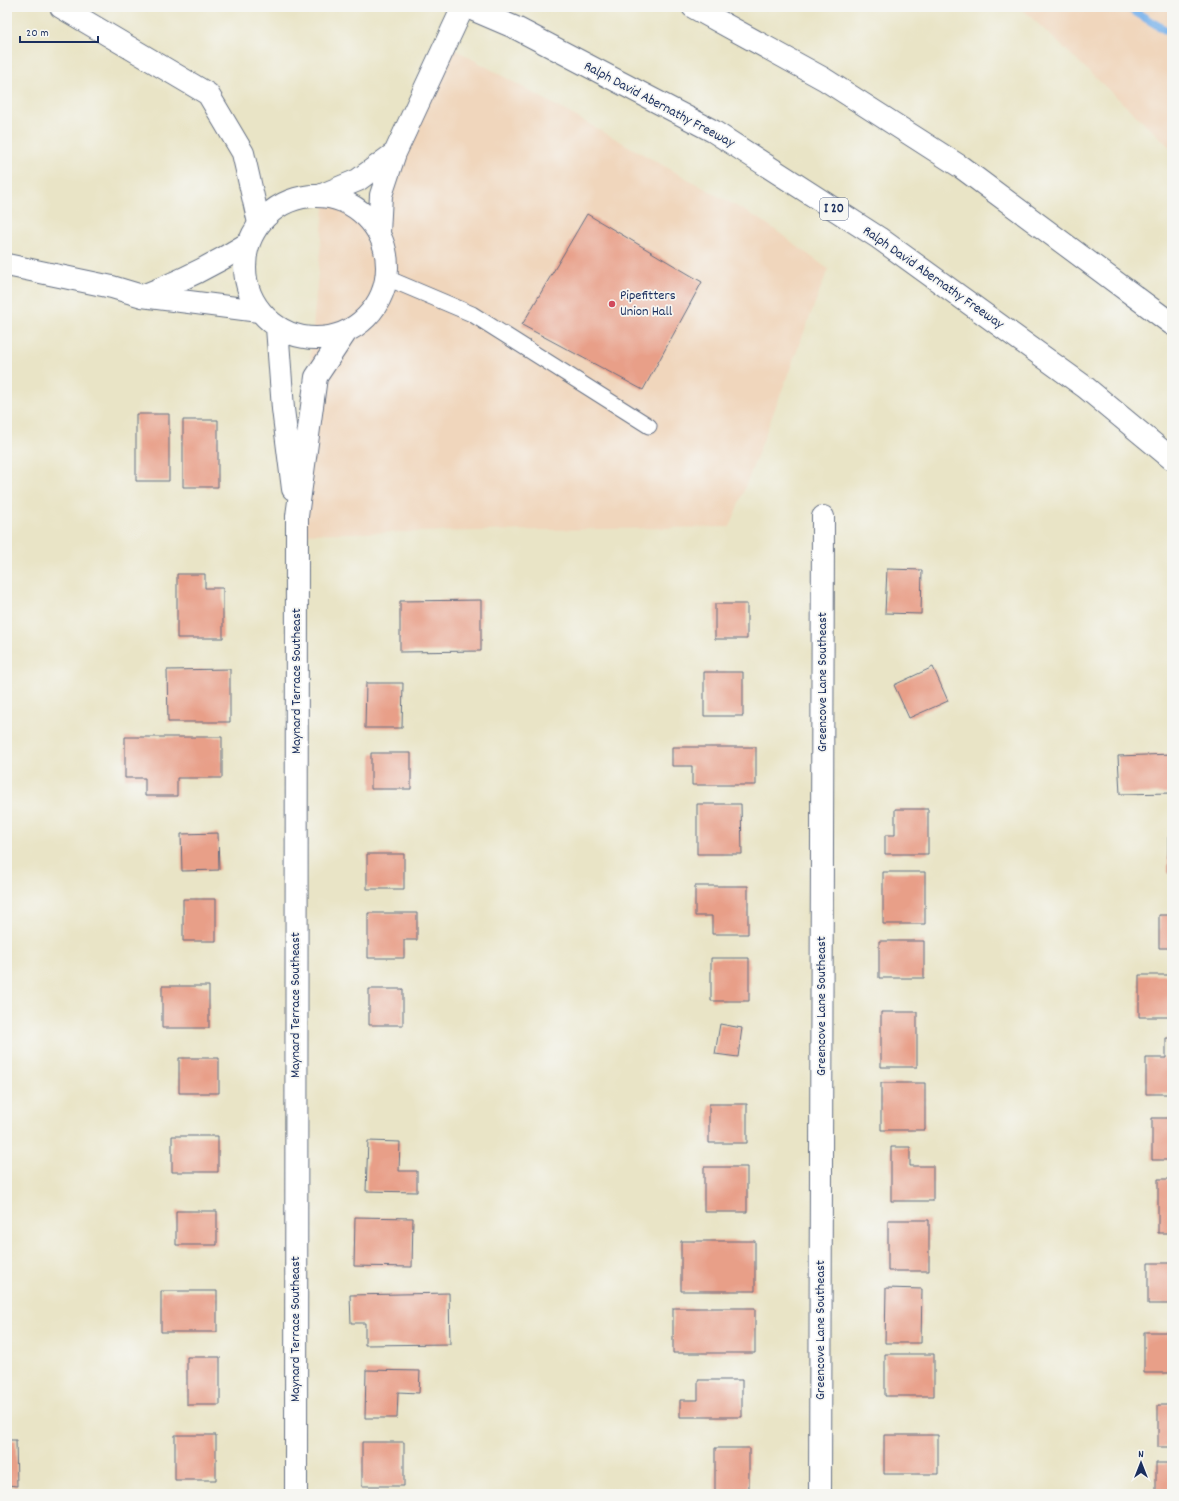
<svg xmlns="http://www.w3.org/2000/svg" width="1179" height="1501" viewBox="0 0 1179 1501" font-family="Dekko,sans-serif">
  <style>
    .built { fill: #f0d6bc }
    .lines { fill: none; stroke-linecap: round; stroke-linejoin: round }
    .stream { stroke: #7bb4eb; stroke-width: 8 }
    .building { fill: #e89f88 }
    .lane-casing { stroke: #636e82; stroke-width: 17 }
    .street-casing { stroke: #636e82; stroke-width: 24 }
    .secondary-casing { stroke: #636e82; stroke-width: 24 }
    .highway-casing { stroke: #636e82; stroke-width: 24 }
    .lane { stroke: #fff; stroke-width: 15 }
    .street { stroke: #fff; stroke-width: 22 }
    .secondary { stroke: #fff; stroke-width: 22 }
    .highway { stroke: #fff; stroke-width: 22 }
    .poi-dot { fill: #d1495b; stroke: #f6f6f2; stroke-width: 1.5 }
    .labels { text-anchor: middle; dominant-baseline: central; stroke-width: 3.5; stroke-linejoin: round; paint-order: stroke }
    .shield { fill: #f6f6f2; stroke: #5d6b8a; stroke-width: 1 }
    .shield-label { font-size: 13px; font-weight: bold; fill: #1b2f5e }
    .street-label { font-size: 14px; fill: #1b2f5e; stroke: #f6f6f2 }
    .poi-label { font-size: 14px; fill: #1b2f5e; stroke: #f6f6f2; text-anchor: start }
  </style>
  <rect width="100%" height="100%" fill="#f6f6f2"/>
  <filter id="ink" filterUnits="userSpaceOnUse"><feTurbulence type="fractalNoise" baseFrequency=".025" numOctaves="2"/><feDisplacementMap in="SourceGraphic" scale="8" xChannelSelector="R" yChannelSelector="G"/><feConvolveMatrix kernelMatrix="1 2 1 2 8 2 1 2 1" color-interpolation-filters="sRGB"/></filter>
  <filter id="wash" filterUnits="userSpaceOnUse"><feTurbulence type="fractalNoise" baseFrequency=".012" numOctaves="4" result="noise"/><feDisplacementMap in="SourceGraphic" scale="16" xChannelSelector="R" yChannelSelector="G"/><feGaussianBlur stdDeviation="0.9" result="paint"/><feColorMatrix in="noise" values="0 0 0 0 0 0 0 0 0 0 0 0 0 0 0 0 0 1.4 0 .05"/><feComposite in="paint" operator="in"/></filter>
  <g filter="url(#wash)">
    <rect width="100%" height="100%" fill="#e9e4c6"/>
    <path class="built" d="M1020 7H1172V149Z
      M449 46 763 221 828 269 730 527 294 534 325 197 363 221Z"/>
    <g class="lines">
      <path class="stream" d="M1127 7 1172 34"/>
    </g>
    <g id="blocks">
      <path class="building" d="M587 214 702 282 643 390 522 325Z
        M136 414H169V481H136Z
        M183 420H218V487H183Z
        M887 569 922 570 921 614 885 613Z
        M177 574H205V588H223V638H177Z
        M481 600V651L400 652V601Z
        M715 604H747V639H715Z
        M933 667 948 701 909 718 894 685Z
        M230 669V722H168L167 670Z
        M704 672H743V716H704Z
        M366 683H403L402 728H365Z
        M125 737H222V778H177V796H145V778H125Z
        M672 747H756V785H692V766H672Z
        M371 753H411V789H371Z
        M1172 754V793L1120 794 1118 756Z
        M697 804H741L742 854H697Z
        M895 809H928V854H885V835H895Z
        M218 833 219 870 182 871 181 834Z
        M1168 837H1172V873H1168Z
        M367 854H404V889H367Z
        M883 872H925V924H883Z
        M695 886H748V934H712V916H695Z
        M183 899H216V941H183Z
        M368 913H417V940H404V958H368Z
        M1159 915H1172V948H1159Z
        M879 941H924V978H879Z
        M711 958H749V1001H711Z
        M1139 975H1172V1017H1139Z
        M162 986H209V1028H162Z
        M369 989H403V1025H369Z
        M881 1012H917V1067H881Z
        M720 1024 742 1028 738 1057 715 1054Z
        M1166 1038H1172V1094H1146V1058H1166Z
        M179 1058H219V1093H179Z
        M881 1083H925V1130H881Z
        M709 1104H747V1143H709Z
        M1152 1118H1172V1160H1152Z
        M172 1136H218V1172H172Z
        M368 1141 400 1142 399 1171H417V1192L366 1191Z
        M891 1147H910V1166H933V1201H891Z
        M704 1167H747V1212H704Z
        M1158 1179H1172V1233H1158Z
        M176 1211H217V1245H176Z
        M355 1217 413 1218 412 1267 354 1266Z
        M888 1220H929V1271H888Z
        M681 1241H755V1291H681Z
        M1148 1263H1172V1304H1148Z
        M886 1288 922 1289 921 1343H885Z
        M161 1291H217V1332H161Z
        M449 1293 450 1344 365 1345V1323H351L350 1295Z
        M673 1308H755V1353H673Z
        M1144 1332H1172V1373H1144Z
        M885 1354H934V1396H885Z
        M187 1357H220V1405H187Z
        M366 1370 420 1371 419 1393 398 1392 397 1418H365Z
        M698 1380H742V1417H680V1400H698Z
        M1158 1405H1172V1447H1158Z
        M175 1435H216V1480H175Z
        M884 1435H938V1474H884Z
        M7 1440H16L17 1486 7 1485Z
        M362 1442H404V1486H362Z
        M715 1448H749V1491H715Z
        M1156 1463H1172V1494H1156Z"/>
    </g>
  </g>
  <g filter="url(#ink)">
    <use href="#blocks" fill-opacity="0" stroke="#636e82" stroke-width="1"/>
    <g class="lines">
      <defs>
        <path id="lane" d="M387 278 472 314 649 426"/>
        <path id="street" d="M7 265 112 287 142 296 259 311
          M145 295C181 281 215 264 247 244
          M820 1494 823 517"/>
        <path id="secondary" d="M322 195 358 180 395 153
          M245 267a71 71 0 1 1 142 0a71 71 0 1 1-142 0Z
          M379 233 381 195 395 153 463 7
          M277 327 283 409 293 489
          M296 1494 297 516 316 377 346 332"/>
        <path id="highway" d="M61 7 208 94 243 153 259 223
          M467 7 516 28 713 131 879 238 1085 387 1172 459
          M693 7 824 79 961 167 1172 324"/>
      </defs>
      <use href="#lane" class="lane-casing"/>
      <use href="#street" class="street-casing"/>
      <use href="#secondary" class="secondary-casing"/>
      <use href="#highway" class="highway-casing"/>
      <use href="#lane" class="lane"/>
      <use href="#street" class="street"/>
      <use href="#secondary" class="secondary"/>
      <use href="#highway" class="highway"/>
    </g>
  </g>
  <circle class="poi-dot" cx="612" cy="304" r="4"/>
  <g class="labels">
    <rect class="shield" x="820" y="198" width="28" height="22" rx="3"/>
    <g class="shield-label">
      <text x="834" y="209">I 20</text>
    </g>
    <g class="street-label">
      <text transform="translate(659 105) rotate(28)">Ralph David Abernathy Freeway</text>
      <text transform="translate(933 278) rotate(35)">Ralph David Abernathy Freeway</text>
      <text transform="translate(297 681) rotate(-90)">Maynard Terrace Southeast</text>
      <text transform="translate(823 682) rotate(-90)">Greencove Lane Southeast</text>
      <text transform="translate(296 1005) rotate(-90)">Maynard Terrace Southeast</text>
      <text transform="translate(822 1006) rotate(-90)">Greencove Lane Southeast</text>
      <text transform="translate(296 1329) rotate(-90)">Maynard Terrace Southeast</text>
      <text transform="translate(821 1330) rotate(-90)">Greencove Lane Southeast</text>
    </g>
    <g class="poi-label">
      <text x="620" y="296">Pipefitters<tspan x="620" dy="16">Union Hall</tspan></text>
    </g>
  </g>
  <rect width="1179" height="1501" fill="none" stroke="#f6f6f2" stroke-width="24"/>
  <g transform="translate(1141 1463)" stroke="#f6f6f2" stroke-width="3" paint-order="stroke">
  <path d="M0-3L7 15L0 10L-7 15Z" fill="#1b2f5e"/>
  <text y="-6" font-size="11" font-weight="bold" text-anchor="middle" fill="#1b2f5e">N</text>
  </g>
  <path d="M20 36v6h78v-6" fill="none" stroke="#1b2f5e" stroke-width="2"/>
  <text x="26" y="36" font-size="12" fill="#1b2f5e" stroke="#f6f6f2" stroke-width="3" paint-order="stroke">20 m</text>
</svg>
